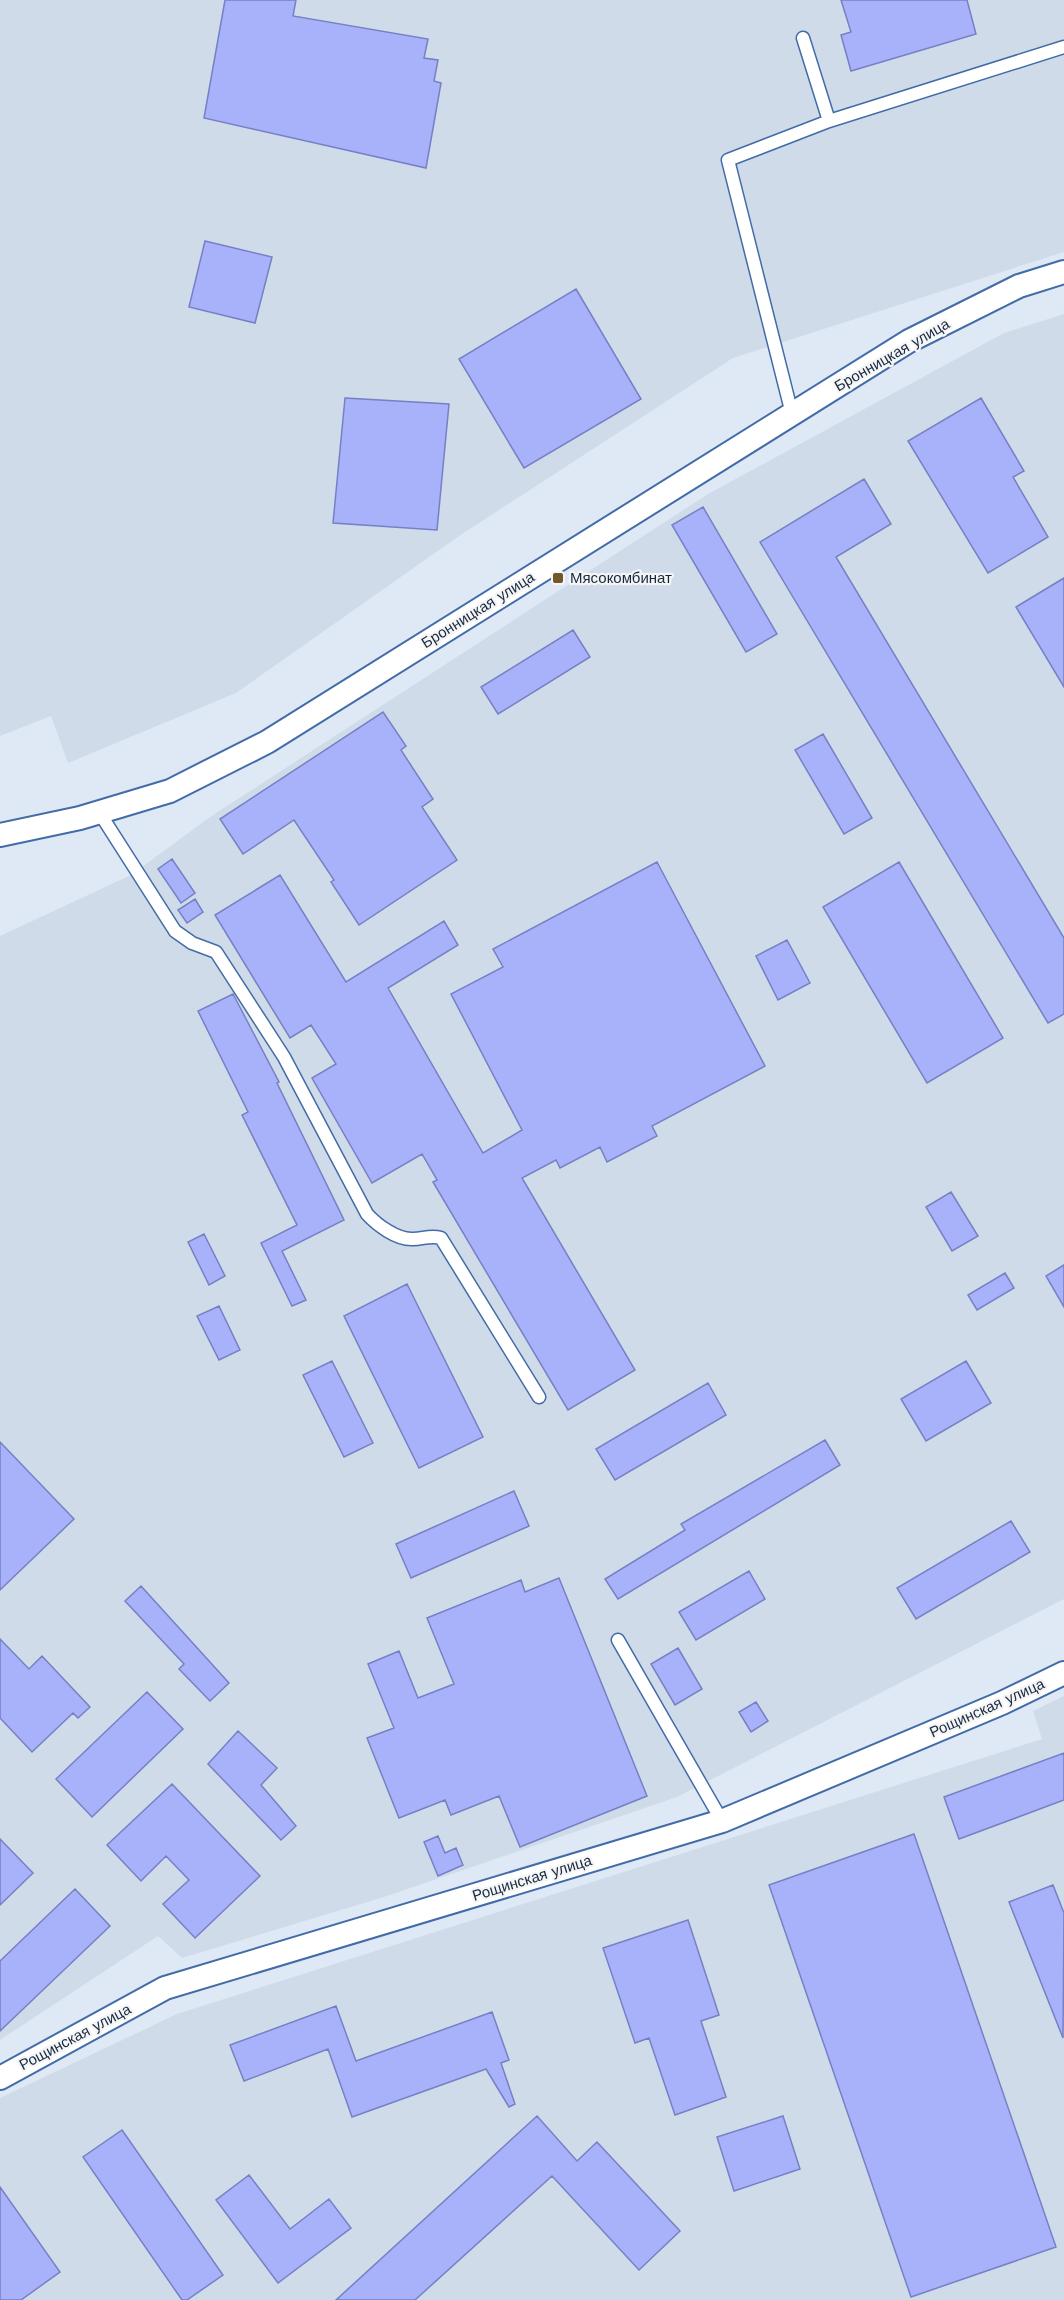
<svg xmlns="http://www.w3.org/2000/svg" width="1064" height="2300" viewBox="0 0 1064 2300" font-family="'Work Sans',sans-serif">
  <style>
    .built { fill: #cfdbe9 }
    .building { fill: #a7b2fa; stroke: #7680c4; stroke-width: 1.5 }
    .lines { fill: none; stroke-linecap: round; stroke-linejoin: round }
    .lane-casing { stroke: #426ca7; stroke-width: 15 }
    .street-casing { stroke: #426ca7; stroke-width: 26 }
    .lane { stroke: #fff; stroke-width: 12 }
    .street { stroke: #fff; stroke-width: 22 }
    .poi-dot { fill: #73572a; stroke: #f5f5f5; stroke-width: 2 }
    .labels { text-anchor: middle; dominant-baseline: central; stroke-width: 4.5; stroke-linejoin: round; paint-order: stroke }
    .street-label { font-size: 15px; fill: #172941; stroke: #f5f5f5 }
    .poi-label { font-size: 15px; fill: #172941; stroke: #f5f5f5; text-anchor: start }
  </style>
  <rect width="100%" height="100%" fill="#dfe9f6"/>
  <path class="built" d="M0 0H1064V252L733 358 459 536 236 693 68 763 51 716 0 736Z
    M1064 314V1599L677 1797 384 1897 182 1958 158 1936 0 2040V936L131 875 210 817 708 494 1004 333Z
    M1064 1696V2300H0V2098L177 2014 1042 1739 1033 1711Z"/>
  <path class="building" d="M225 0H296L293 16 428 39 424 58 438 60 434 81 441 83 426 168 204 118Z
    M841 0H967L976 34 851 71 841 35 851 32Z
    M205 241 272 257 255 323 189 307Z
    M576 289 641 399 524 468 459 359Z
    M345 398 449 404 437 530 333 523Z
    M981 398 1024 471 1013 477 1048 537 988 573 908 441Z
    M864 479 891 524 836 557 1064 938V1014L1048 1023 760 542Z
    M703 507 777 634 746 652 672 525Z
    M1064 578V687L1016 607Z
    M573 630 590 657 498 714 481 687Z
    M383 712 406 746 401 750 433 799 422 807 457 860 359 925 331 882 334 880 294 820 243 854 220 819Z
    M823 734 872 818 844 834 795 750Z
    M172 859 195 893 181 903 158 869Z
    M657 862 765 1066 652 1126 657 1136 607 1162 600 1147 560 1168 556 1160 522 1178 635 1370 568 1410 433 1182 437 1180 422 1154 372 1183 312 1078 336 1064 311 1025 290 1038 215 915 280 875 346 982 444 921 458 945 388 988 483 1153 522 1130 451 994 503 967 493 949Z
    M899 862 1003 1038 927 1083 823 907Z
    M195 899 203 912 187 923 178 910Z
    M787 940 810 983 778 1000 756 956Z
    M233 994 279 1082 277 1083 344 1220 282 1251 306 1300 292 1306 261 1243 297 1225 242 1115 248 1112 198 1011Z
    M951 1192 978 1236 952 1251 926 1207Z
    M204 1234 225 1276 209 1285 188 1242Z
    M1064 1265V1307L1046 1276Z
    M1005 1273 1014 1288 977 1310 968 1295Z
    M407 1284 483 1437 419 1468 344 1316Z
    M219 1306 240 1350 219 1360 197 1316Z
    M332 1361 373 1443 344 1457 303 1375Z
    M966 1361 991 1403 926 1441 901 1399Z
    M708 1383 726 1415 615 1480 596 1449Z
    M825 1440 840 1465 618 1599 605 1579 685 1530 681 1524Z
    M0 1442 74 1519 0 1590Z
    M514 1491 529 1526 411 1578 396 1544Z
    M1011 1521 1030 1552 916 1619 897 1588Z
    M749 1571 765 1599 696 1640 679 1612Z
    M559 1578 647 1796 520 1847 499 1796 451 1815 445 1800 399 1818 367 1738 394 1728 368 1664 399 1651 418 1698 454 1684 427 1618 521 1580 525 1592Z
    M141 1586 229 1683 210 1701 179 1669 184 1664 125 1601Z
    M0 1639 29 1669 42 1656 90 1707 78 1718 73 1713 32 1752 0 1718Z
    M678 1648 702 1689 675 1705 651 1664Z
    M147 1692 183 1729 92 1817 56 1779Z
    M756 1702 768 1721 751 1732 739 1712Z
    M238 1731 277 1768 261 1785 296 1826 281 1840 208 1764Z
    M1064 1753V1800L959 1839 944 1797Z
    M172 1784 260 1876 195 1938 163 1904 189 1880 166 1856 141 1881 107 1845Z
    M914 1834 1056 2247 911 2297 769 1885Z
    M438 1836 445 1853 456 1848 463 1865 438 1876 424 1842Z
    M0 1839 33 1873 0 1905Z
    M1053 1885 1064 1913 1063 2038 1009 1902Z
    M75 1889 110 1926 0 2031V1961Z
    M688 1920 719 2015 701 2021 726 2097 675 2115 649 2038 635 2043 603 1948Z
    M336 2006 356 2061 492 2012 509 2060 501 2063 515 2104 509 2107 486 2069 352 2117 328 2049 244 2081 230 2045Z
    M537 2116 577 2161 597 2142 680 2231 639 2270 552 2176 415 2300H336Z
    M783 2116 800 2169 734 2191 717 2137Z
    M122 2130 223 2275 187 2300H182L83 2157Z
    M249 2175 290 2229 329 2199 351 2228 278 2283 216 2200Z
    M0 2187 60 2272 21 2300H0Z"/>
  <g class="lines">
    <defs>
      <path id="lane" d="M829 121 1064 47
        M792 414 728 160 829 121 803 38
        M99 812 175 931 192 943 216 952 284 1057 367 1214C377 1225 397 1240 413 1239 423 1239 430 1235 441 1238L539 1397
        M618 1640 722 1821"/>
      <path id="street" d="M0 835 80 818 170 791 267 742 909 341 1019 286 1064 272
        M0 2078 165 1988 722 1821 1002 1703 1064 1673"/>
    </defs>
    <use href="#lane" class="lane-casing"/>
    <use href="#street" class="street-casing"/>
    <use href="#lane" class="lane"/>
    <use href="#street" class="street"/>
  </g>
  <rect class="poi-dot" x="552" y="572" width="12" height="12" rx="3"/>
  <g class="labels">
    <g class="street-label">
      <text transform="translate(892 355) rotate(-30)">Бронницкая улица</text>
      <text transform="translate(478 610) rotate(-32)">Бронницкая улица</text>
      <text transform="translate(987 1708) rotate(-24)">Рощинская улица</text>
      <text transform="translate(532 1878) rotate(-17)">Рощинская улица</text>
      <text transform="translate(75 2037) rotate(-28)">Рощинская улица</text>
    </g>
    <g class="poi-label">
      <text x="570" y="578">Мясокомбинат</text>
    </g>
  </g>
</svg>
